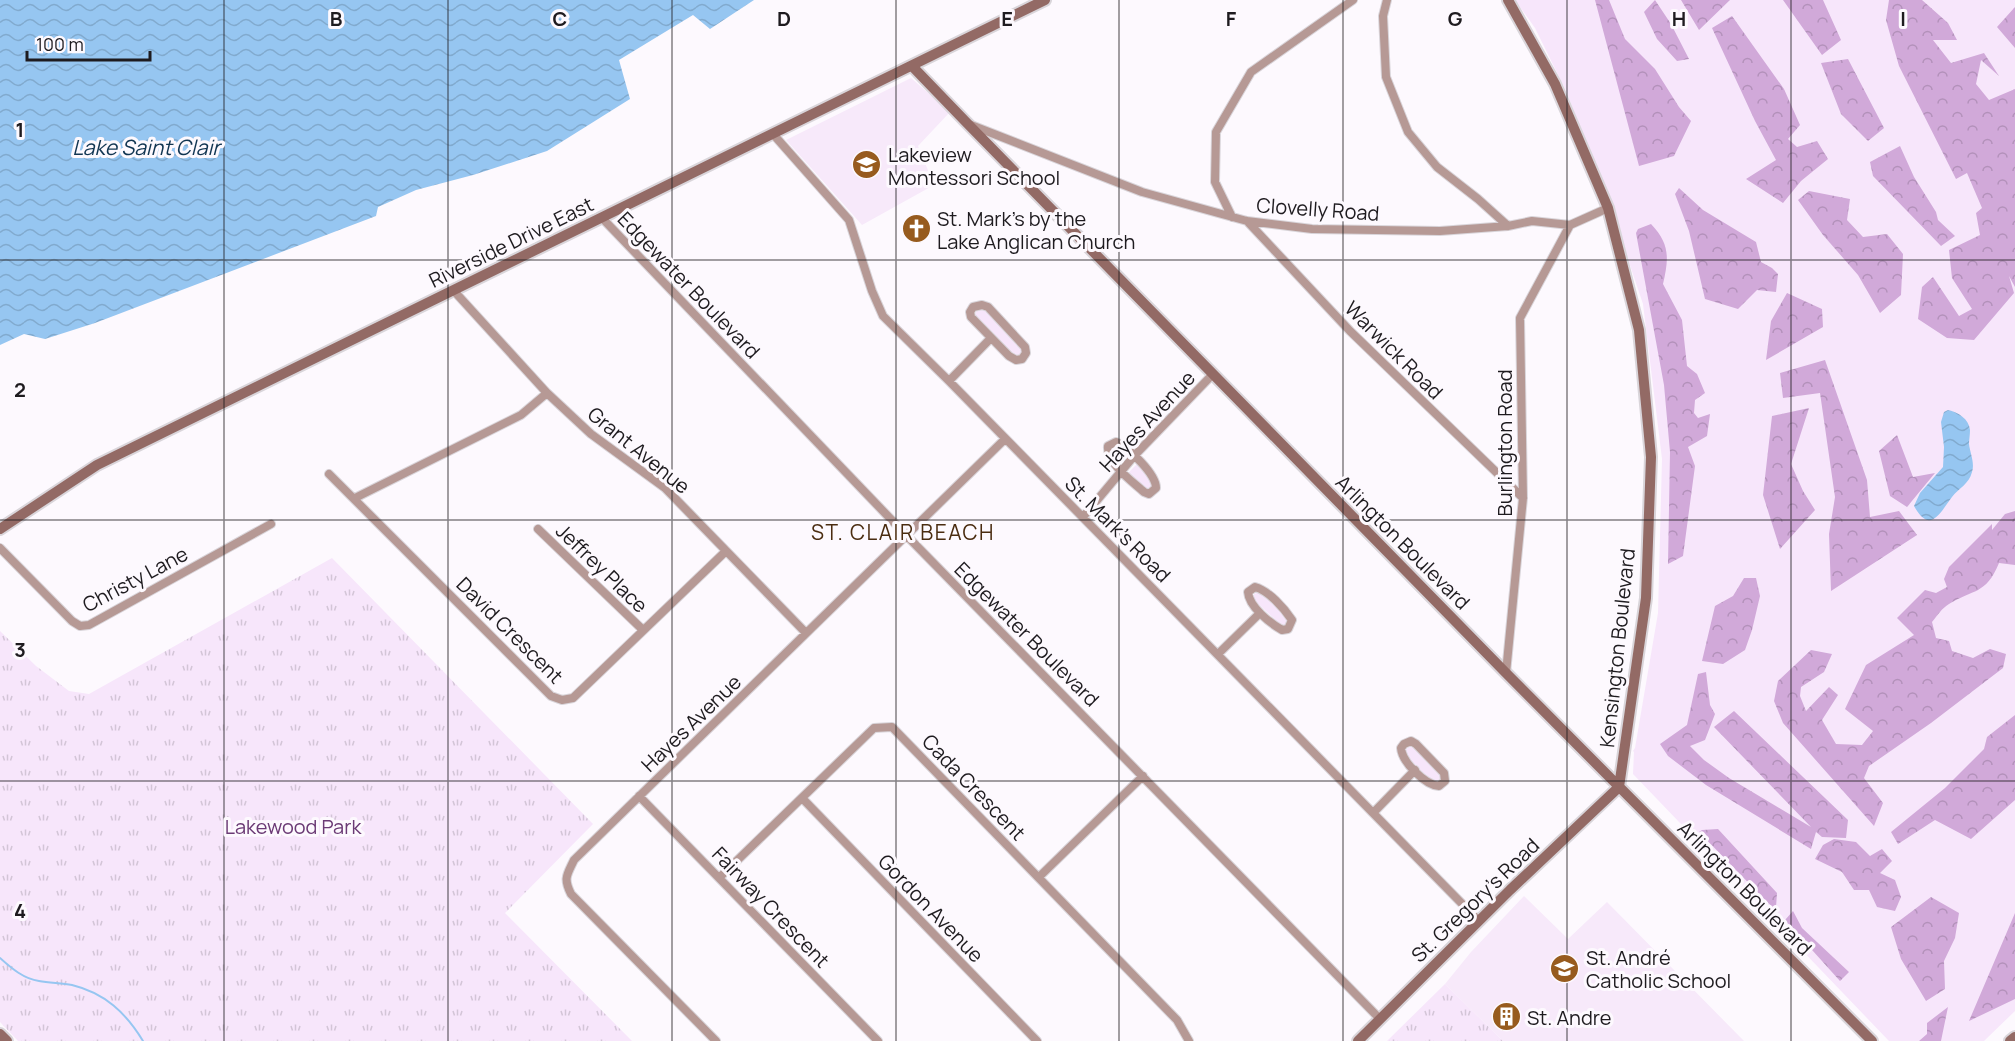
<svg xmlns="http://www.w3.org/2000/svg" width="2015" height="1041" viewBox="0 0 2015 1041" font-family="Manrope,sans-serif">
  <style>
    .built { fill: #f7e9fa }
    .grass { fill: #f7e6fb }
    .forest { fill: url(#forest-crowns) }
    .park { fill: url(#park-tufts) }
    .water { fill: url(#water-waves) }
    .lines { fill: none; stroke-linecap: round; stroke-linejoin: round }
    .stream { stroke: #96c6f1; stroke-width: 2 }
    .street-casing { stroke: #d9d5da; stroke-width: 10 }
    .secondary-casing { stroke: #d9d5da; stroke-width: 14 }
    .street { stroke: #b69995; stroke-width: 8 }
    .secondary { stroke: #936a65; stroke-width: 10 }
    .grid { fill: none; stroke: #1e1b1f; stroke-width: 1.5; stroke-opacity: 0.55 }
    .labels { text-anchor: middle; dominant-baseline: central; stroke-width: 6; stroke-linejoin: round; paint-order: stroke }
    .poi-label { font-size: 20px; fill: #1e1b1f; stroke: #fdf9fe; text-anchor: start }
    .street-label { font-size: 20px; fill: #1e1b1f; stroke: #fdf9fe }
    .park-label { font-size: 20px; fill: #6b3a75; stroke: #fdf9fe }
    .water-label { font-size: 21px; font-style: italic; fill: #113552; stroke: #fdf9fe }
    .neighbourhood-label { font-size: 21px; letter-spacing: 1.5px; fill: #4a2c10; stroke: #fdf9fe }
    .grid-label { font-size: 20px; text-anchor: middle; font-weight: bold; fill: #1e1b1f; stroke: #fdf9fe; stroke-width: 6; stroke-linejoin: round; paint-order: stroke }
  </style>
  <defs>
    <pattern id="forest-crowns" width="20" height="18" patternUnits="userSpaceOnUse" patternTransform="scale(1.5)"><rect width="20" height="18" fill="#d1a9d9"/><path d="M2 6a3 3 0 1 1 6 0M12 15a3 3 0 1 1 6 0" fill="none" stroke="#b391ba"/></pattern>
    <pattern id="park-tufts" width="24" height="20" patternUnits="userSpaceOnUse" patternTransform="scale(1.5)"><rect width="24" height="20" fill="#f7e6fb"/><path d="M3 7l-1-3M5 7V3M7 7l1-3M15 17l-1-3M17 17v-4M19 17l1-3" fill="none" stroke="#d3c5d7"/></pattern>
    <pattern id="water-waves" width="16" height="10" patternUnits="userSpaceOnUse" patternTransform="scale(1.5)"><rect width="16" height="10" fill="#96c6f1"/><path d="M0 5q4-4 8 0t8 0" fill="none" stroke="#81aace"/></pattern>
  </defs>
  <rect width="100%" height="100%" fill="#fdf9fe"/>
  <path class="built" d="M911 78 950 112 918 146 934 185 862 225 786 140Z
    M1524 896 1568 939 1607 902 1744 1041H1503L1445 984 1471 952Z"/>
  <path class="grass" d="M1515 0H2015V1011L1984 1041H1889L1633 774 1634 752 1633 751 1635 748 1658 613 1662 459 1643 304 1598 170 1565 89 1535 28Z
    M980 308 986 310 1022 348 1021 356 1017 357 1010 352 975 316 976 312Z
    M1119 447 1128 453V458L1123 464 1114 456V451Z
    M1137 464 1151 478 1152 487 1148 490 1128 473Z
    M1259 592 1287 617 1288 620 1286 625 1282 626 1254 600V594Z
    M1410 746 1416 747 1439 772 1441 777 1438 782 1431 781 1406 756 1405 750Z"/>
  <path class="forest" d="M1595 0H1609L1625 39 1655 69 1679 107 1691 121 1674 156 1639 166Z
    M1655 0 1671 24 1689 59 1677 61 1657 39 1644 12Z
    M1681 0H1730L1699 30Z
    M1783 0H1823L1841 40 1822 55Z
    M1889 0H1922L1948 23 1957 40H1933L1951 63 1984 53 1999 76 1981 60 1976 84 1989 100 2015 89V287L2009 276 2014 293 1974 340 1947 338 1918 319 1922 287 1933 277 1959 316 1972 309 1952 278 1949 250 1980 235 1976 213 1982 208 1967 173 1956 179 1899 66 1886 20Z
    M2015 7V48L1997 27Z
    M1732 16 1784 89 1800 125 1788 139 1797 147 1817 141 1828 159 1801 181 1783 203 1746 179 1776 160 1755 121 1712 28Z
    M1848 59 1884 128 1868 141 1841 114 1821 63Z
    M1900 146 1914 177 1936 212 1938 220 1955 236 1941 246 1873 176 1870 162Z
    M1679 188 1703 210 1756 242 1761 262 1772 268 1778 274 1776 292 1757 290 1738 309 1705 299 1689 231 1675 194Z
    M1809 191 1850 199 1847 220 1863 237 1887 234 1903 254 1901 295 1880 313 1858 275 1823 235 1798 200Z
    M1651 224C1670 244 1669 258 1663 284L1682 320 1687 366 1697 374 1705 393 1695 400 1694 413 1698 418 1710 414 1707 436 1688 447 1695 466 1683 556 1668 564 1670 452 1664 385 1636 233 1638 229Z
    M1787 293 1822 309 1823 327 1766 360 1771 321Z
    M1825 360 1867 480 1870 517 1899 511 1917 535 1831 591 1829 534 1835 497 1820 393 1783 398 1780 373Z
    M1809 408 1791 464 1803 491 1815 510 1780 549 1763 495 1772 416Z
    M1897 435 1913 477 1935 473 1907 507 1890 496 1879 451Z
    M2015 511V565L1999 563C1986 595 1973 589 1949 604 1942 608 1937 616 1932 622L1936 638 1949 641 1952 651 1973 658 1990 649 2006 654 2003 668 1931 723 1869 766 1864 778 1883 803 1874 826 1783 723 1774 701 1778 681 1811 650 1832 654 1824 672 1801 687 1800 696 1806 711 1829 687 1838 695 1822 720 1836 744 1862 745 1873 731 1845 709 1866 665 1914 635 1897 618 1925 590 1936 593 1947 587 1944 579 1949 567 1992 524V530L2005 514Z
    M1744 578H1756L1760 596 1752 630 1745 650 1723 664 1702 661 1715 606 1733 596Z
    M1706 672 1710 705 1715 714 1705 740 1690 746 1704 760 1729 778 1811 827 1714 727 1734 711 1848 820 1846 838 1822 837 1816 832 1811 849 1706 785 1668 756 1660 744 1687 725 1698 674Z
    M2015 715V800L1971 839 1935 820 1898 844 1891 832 1945 788 1984 749 1987 737Z
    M1718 829 1777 893 1776 907H1772L1699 832 1702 830Z
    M1834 839 1856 842 1870 856 1882 849 1892 861 1880 873 1895 880 1901 897 1895 911 1877 907 1869 890H1854L1842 872 1815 859 1823 845Z
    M1931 897 1959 913 1955 938 1944 961 1945 989 1926 1001 1901 959 1891 927Z
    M1793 911 1802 928 1849 972 1840 981 1785 920Z
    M2015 913V999L1969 1021Z
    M1948 1007 1941 1041H1919L1927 1034V1023Z"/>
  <path class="park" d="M332 558 593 824 505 913 632 1041H18L0 1022V631L36 666 69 691 89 694Z
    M1445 984 1503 1041H1387Z"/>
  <path class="water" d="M0 0H754L710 29 693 15 619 60 630 99 547 151 473 175 416 190 378 207 376 216 95 323 45 339 24 334 0 345Z
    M1948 410C1958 412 1969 419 1970 430 1970 435 1969 440 1969 444 1970 453 1975 463 1972 472 1969 484 1959 488 1952 497 1940 513 1930 535 1914 506L1920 493 1943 467 1944 447 1941 422 1944 412Z"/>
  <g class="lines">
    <path class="stream" d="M0 958C11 968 24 979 39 981 50 983 61 983 72 985 105 993 126 1013 143 1041"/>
    <defs>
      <path id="street" d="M1387 0 1383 16 1386 77 1408 132 1437 167 1478 199 1508 226
        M971 125 1142 192 1247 221 1312 229 1440 231 1508 226 1532 221 1570 225 1608 208
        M773 134 849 220 872 291 883 316 949 381 1479 921
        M1232 217 1215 182 1216 132 1251 72 1353 0
        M602 218 906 535 1380 1019
        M1247 221 1350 331 1523 498
        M454 291 547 393 591 434 665 488 806 633
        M982 305 988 307 1025 347 1026 353 1022 359 1016 360 1009 356 971 317 970 312 973 307Z
        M949 381 991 338
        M1116 442C1129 448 1156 474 1156 488L1149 494 1144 492C1132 481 1106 463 1108 446Z
        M329 474 551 696 562 700 573 698 726 551
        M355 498 521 415 547 393
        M1083 517 1134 456 1213 374
        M538 529 643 630
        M0 548 72 621 80 626 89 625 271 524
        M1255 587C1269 591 1284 608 1292 620L1288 629 1282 630C1270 623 1249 607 1248 592Z
        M1218 654 1260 613
        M1506 673 1523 498 1520 318 1570 225
        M1411 741 1416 744 1444 773 1445 781 1439 786C1425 785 1402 762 1401 748L1404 744Z
        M639 796 878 1041
        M802 798 1037 1041
        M1373 813 1415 770
        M720 877 874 728 892 727 1177 1020 1189 1041
        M1039 877 1143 776
        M716 1041 571 894C563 878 567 875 574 860L1005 439"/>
      <path id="secondary" d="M1508 0 1555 84 1608 208 1639 330 1651 457 1646 598 1619 787
        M912 66 966 122 1506 673 1872 1041
        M0 529 97 465 1045 0
        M0 1034 7 1041
        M1358 1041 1510 890 1619 787
        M2010 1041 2015 1037"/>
    </defs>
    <use href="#street" class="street-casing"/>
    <use href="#secondary" class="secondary-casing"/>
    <use href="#street" class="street"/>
    <use href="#secondary" class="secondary"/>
  </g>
  <path class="grid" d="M224 0V1041M448 0V1041M672 0V1041M896 0V1041M1119 0V1041M1343 0V1041M1567 0V1041M1791 0V1041M0 260H2015M0 520H2015M0 781H2015"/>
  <defs>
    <symbol id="school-disc" viewBox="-11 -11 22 22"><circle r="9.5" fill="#975b1e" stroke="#fdf9fe"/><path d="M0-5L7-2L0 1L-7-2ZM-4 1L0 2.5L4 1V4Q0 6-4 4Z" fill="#fff"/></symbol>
    <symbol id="church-disc" viewBox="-11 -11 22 22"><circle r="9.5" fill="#975b1e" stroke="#fdf9fe"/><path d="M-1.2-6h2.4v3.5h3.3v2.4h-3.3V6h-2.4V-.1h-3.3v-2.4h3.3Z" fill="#fff"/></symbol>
    <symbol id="building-disc" viewBox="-11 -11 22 22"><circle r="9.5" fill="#975b1e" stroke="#fdf9fe"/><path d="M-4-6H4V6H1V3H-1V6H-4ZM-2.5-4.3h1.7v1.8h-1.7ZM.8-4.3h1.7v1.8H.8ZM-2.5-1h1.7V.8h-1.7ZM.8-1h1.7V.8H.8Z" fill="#fff"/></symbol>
  </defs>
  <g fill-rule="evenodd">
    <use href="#school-disc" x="850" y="148" width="33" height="33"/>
    <use href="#church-disc" x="900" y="212" width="33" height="33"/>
    <use href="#school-disc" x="1548" y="952" width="33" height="33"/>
    <use href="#building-disc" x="1490" y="1000" width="33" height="33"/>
  </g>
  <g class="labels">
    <g class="poi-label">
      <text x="888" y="154">Lakeview<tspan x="888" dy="23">Montessori School</tspan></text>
      <text x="937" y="218">St. Mark's by the<tspan x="937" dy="23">Lake Anglican Church</tspan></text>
      <text x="1586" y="957">St. André<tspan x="1586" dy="23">Catholic School</tspan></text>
      <text x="1527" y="1017">St. Andre</text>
    </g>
    <g class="street-label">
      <text transform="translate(1318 209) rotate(4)">Clovelly Road</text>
      <text transform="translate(511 242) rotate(-26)">Riverside Drive East</text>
      <text transform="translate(689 285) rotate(46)">Edgewater Boulevard</text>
      <text transform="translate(1394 350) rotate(45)">Warwick Road</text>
      <text transform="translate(1147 421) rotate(-47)">Hayes Avenue</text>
      <text transform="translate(1504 443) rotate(-90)">Burlington Road</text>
      <text transform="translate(639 450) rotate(39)">Grant Avenue</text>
      <text transform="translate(1118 529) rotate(45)">St. Mark's Road</text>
      <text transform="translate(1403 542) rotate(45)">Arlington Boulevard</text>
      <text transform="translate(602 568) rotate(44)">Jeffrey Place</text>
      <text transform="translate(135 579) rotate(-28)">Christy Lane</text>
      <text transform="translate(510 630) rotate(45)">David Crescent</text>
      <text transform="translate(1027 634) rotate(45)">Edgewater Boulevard</text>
      <text transform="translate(1617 648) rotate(-84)">Kensington Boulevard</text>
      <text transform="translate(691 723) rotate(-44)">Hayes Avenue</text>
      <text transform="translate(974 787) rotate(46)">Cada Crescent</text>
      <text transform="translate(1745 888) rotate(45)">Arlington Boulevard</text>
      <text transform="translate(1475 900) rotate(-44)">St. Gregory's Road</text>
      <text transform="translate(771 907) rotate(46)">Fairway Crescent</text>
      <text transform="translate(931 908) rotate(46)">Gordon Avenue</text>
    </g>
    <g class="park-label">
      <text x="293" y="826">Lakewood Park</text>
    </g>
    <g class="water-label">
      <text x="146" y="147">Lake Saint Clair</text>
    </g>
    <g class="neighbourhood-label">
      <text x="903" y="532">ST. CLAIR BEACH</text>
    </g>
  </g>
  <g class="grid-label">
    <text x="336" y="26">B</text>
    <text x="560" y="26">C</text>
    <text x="784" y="26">D</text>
    <text x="1007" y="26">E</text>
    <text x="1231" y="26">F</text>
    <text x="1455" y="26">G</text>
    <text x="1679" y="26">H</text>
    <text x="1903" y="26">I</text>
    <text x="20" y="137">1</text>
    <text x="20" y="397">2</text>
    <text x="20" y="657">3</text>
    <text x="20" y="918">4</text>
  </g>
  <path d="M27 51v9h123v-9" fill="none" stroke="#1e1b1f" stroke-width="3"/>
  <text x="36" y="51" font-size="18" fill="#1e1b1f" stroke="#fdf9fe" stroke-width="4.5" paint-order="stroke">100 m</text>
</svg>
